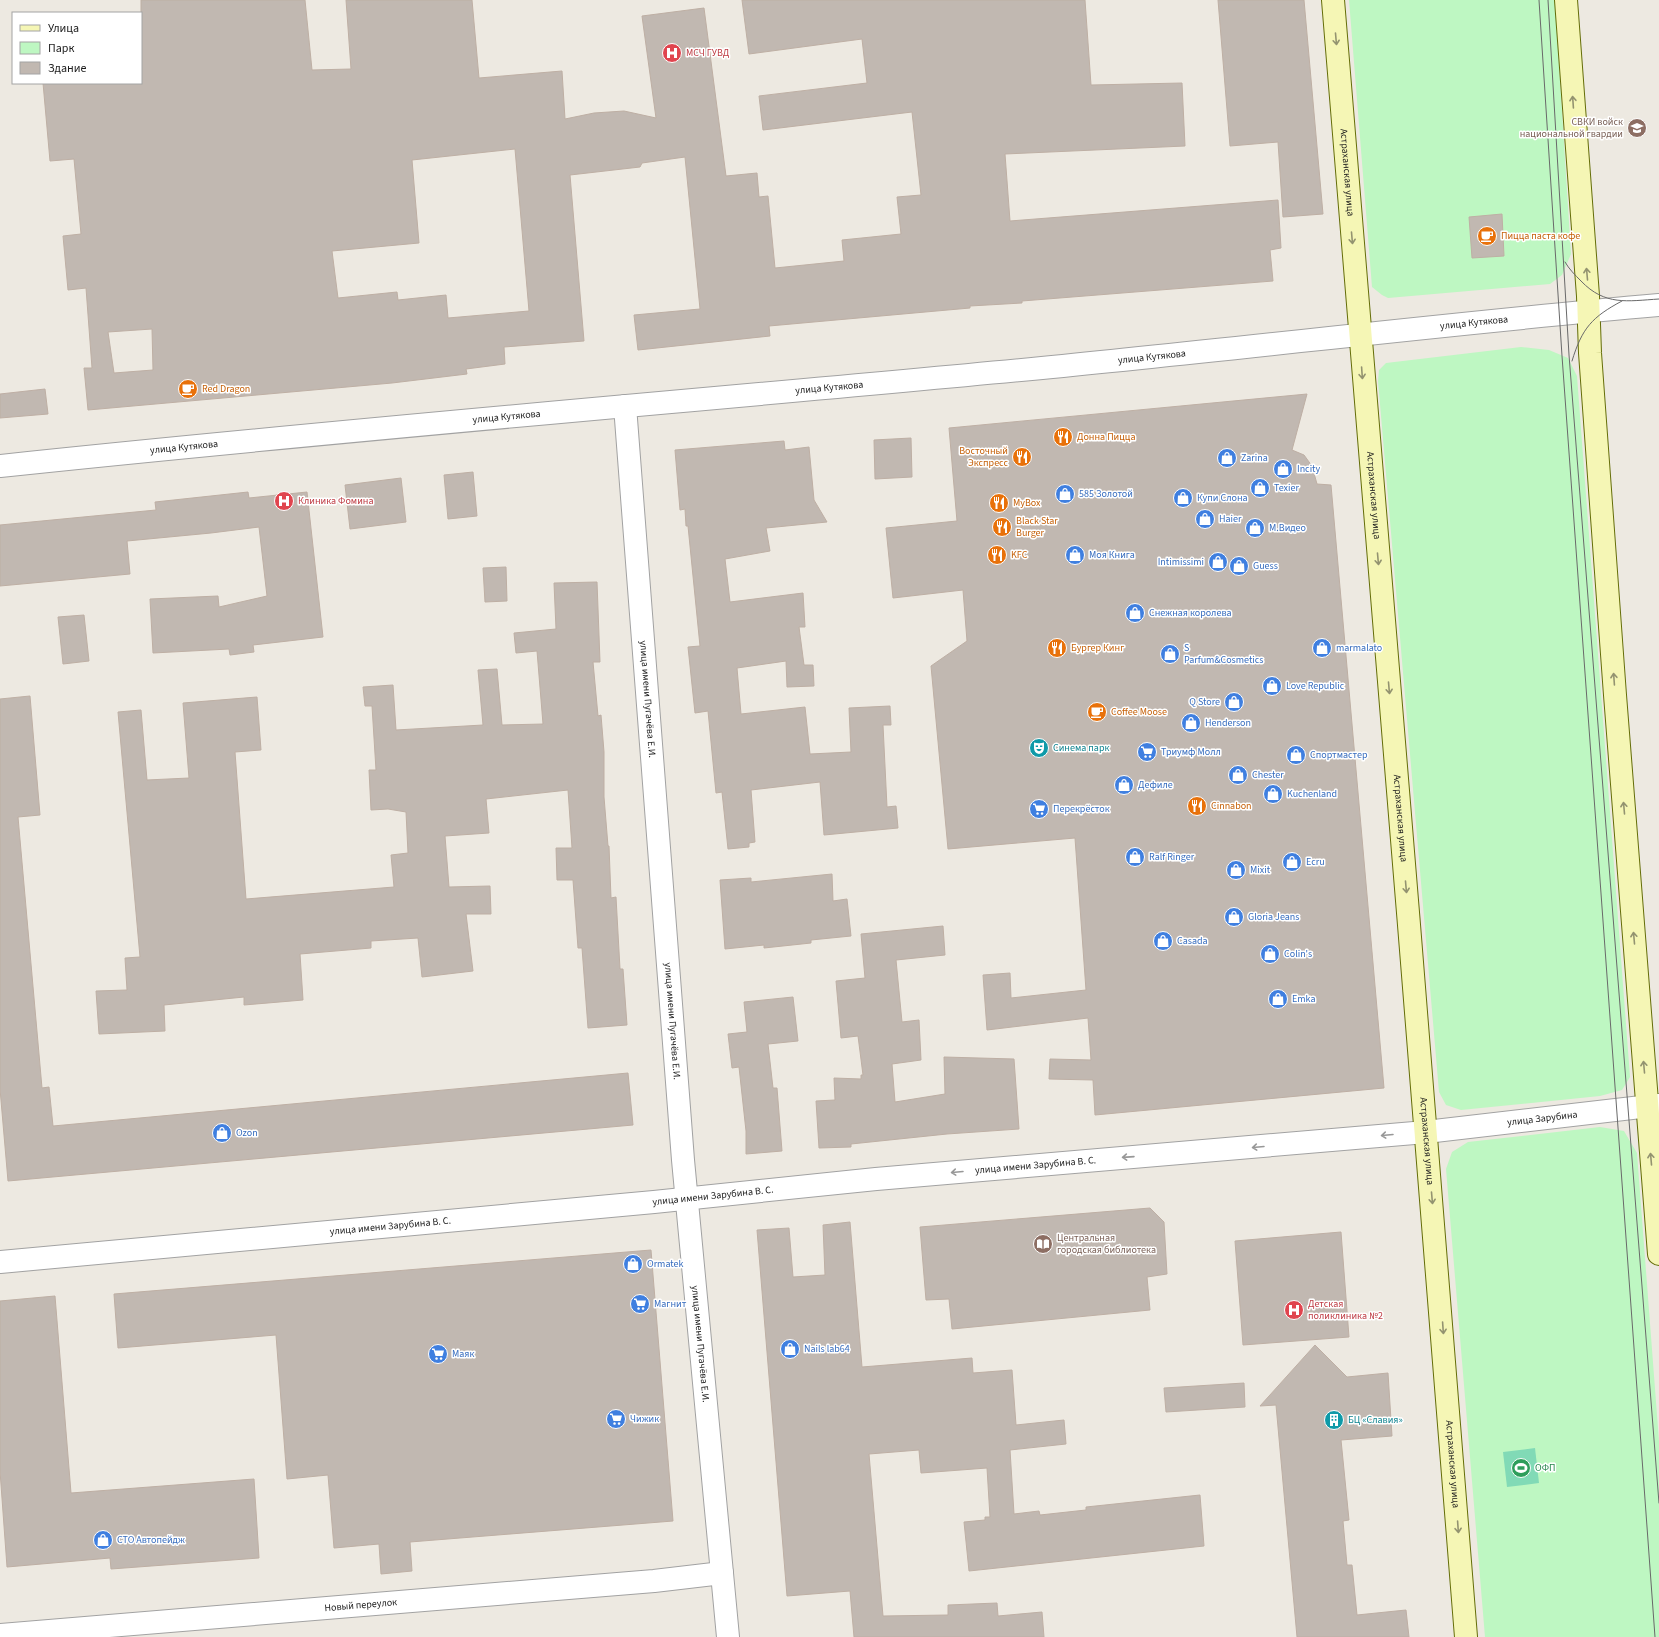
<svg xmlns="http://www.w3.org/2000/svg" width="1659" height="1637" viewBox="0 0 1659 1637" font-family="'Source Sans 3',sans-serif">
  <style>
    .park { fill: #bef7c2 }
    .pitch { fill: #81dab6 }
    .building { fill: #c1b8b1; stroke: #beafa4; fill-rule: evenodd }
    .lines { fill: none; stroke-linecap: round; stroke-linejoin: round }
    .minor-casing { stroke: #a2a2a2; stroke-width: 24 }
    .tertiary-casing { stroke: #a2a2a2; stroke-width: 24 }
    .secondary-casing { stroke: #646d08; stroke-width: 24 }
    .minor { stroke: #fff; stroke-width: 22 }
    .tertiary { stroke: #fff; stroke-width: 22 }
    .secondary { stroke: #f5f6b5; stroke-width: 22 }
    .tram { stroke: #696969; stroke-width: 1 }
    .oneway { stroke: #939370 }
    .oneway2 { stroke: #989898 }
    .labels { text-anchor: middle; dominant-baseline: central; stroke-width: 3; stroke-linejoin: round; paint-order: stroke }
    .health-label { font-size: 10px; fill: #be3a42; stroke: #fff; text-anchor: start }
    .education-label { font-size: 10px; fill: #785e54; stroke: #fff; text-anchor: end }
    .street-label { font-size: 10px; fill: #1b1b1b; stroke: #fff }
    .food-label { font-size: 10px; fill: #c56008; stroke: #fff; text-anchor: start }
    .shop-label { font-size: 10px; fill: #366cbe; stroke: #fff; text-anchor: start }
    .culture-label { font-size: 10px; fill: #0d838f; stroke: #fff; text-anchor: start }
    .leisure-label { font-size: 10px; fill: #27864d; stroke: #fff; text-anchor: start }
  </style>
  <rect width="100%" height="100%" fill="#ede9e1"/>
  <path class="park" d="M1349 0H1555L1571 254 1562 275 1550 284 1388 298 1382 295 1372 287Z
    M1521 347 1549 350 1568 358 1577 376 1630 1077 1622 1090 1600 1096 1461 1110 1446 1105 1439 1092 1378 381 1379 370 1386 363Z
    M1600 1127 1624 1131 1637 1153 1659 1441V1637H1485L1446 1169 1452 1152 1468 1142Z"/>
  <path class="pitch" d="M1535 1448 1539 1483 1507 1487 1503 1452Z"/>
  <path class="building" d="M141 0H305L312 70 351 69 346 0H472L479 78 562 71 565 119 594 113 624 111 656 118 642 16 704 8 726 176 757 173 759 197 768 196 775 268 844 261 842 240 901 234 897 197 921 195 912 112 763 130 759 96 867 83 862 39 749 54 742 0H1085L1091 85 1182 83 1185 146 1005 154 1010 221 1278 200 1281 248 1270 250 1273 281 1022 301V303L970 306V308L769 326 770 336 638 350 634 315 700 309 685 157 642 163 640 167 570 175 584 341 504 347 505 364 466 369 467 374 392 383 88 410 84 368H92L86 288 68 290 63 236 81 234 74 159 50 161 43 83H141ZM515 149 529 311 448 318 446 295 398 300 397 292 338 298 332 251 419 243 412 160ZM152 329 153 370 114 373 108 332Z
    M1218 0H1304L1323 214 1283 217 1278 142 1230 146Z
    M1502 214 1504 256 1472 258 1469 217Z
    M45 389 48 414 0 418V394Z
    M1307 394 1292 450 1304 455 1312 466 1317 484 1331 485 1384 1088 1095 1115 1093 1080 1049 1079 1050 1059 1091 1060 1088 1018 987 1030 983 975 1010 973 1011 998 1086 990 1075 838 948 849 931 666 967 641 963 590 893 598 886 528 957 521 949 428Z
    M911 438 912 477 875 479 874 440Z
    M784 441 785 450 809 447 814 500 827 522 766 528 770 551 725 559 730 602 803 593 805 627H799L804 665H813L814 686 787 687 786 661 737 668 741 714 805 707 810 754 851 752 849 708 890 706 891 725H883L887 807 896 806 898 828 824 835 820 782 751 790 755 842 749 843V847L728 849 722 792 716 793 708 711 695 713 688 647 700 646 688 526H686L685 509 680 510 675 450Z
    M473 472 477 516 448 519 444 475Z
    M401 478 406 522 350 529 345 485Z
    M248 492 249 498 307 492 323 637 253 645 254 652 230 655 229 649 153 653 150 599 218 596 219 607 267 596 259 527 211 533 127 541 130 574 0 586V525L156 510 155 502Z
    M506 567 507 601 485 602 483 568Z
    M597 582 600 662H593L598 716 601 715 604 752V797L608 846H609L611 898 616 897 620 969H623L627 1025 588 1028 582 948H578L573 880H557L556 848H572L568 790 486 799 489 833 445 836 449 887 490 886 491 914H466L473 971 422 977 418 938 371 941V948L300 954 303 1000 244 1005V997L164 1005 165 1031 99 1034 96 991 127 990 125 958 140 957 118 712 141 710 147 780 189 778 183 703 257 697 261 750 235 752 246 899 394 887 391 855 408 853 406 812 388 809 371 810 369 770H376L372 706H365L363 687 393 685 396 730 483 725 478 670 497 669 502 725 543 724 537 651 516 653 514 633 556 629 554 583Z
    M84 615 89 661 63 664 58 617Z
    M30 696 40 815 18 817 42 1088 49 1087 53 1126 628 1073 633 1125 8 1181 0 1089V699Z
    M832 874 833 901 847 899 851 936 811 940V943L764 948V945L725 949 720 880 751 878V882Z
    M943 926 945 955 896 960 902 1022 919 1020 921 1060 892 1064 895 1102 945 1094 944 1057 1014 1059 1019 1129 947 1134 851 1144V1147L819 1148 816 1101 835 1100 834 1078 861 1079V1075H863L858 1036 841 1038 836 981 865 978 861 934Z
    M793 997 798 1041 768 1044 773 1088H777L782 1151 746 1154V1131L739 1067 732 1068 728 1034 747 1032 744 1002Z
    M1150 1208 1164 1222 1167 1274 1147 1277 1150 1310 952 1329 949 1299 926 1300 920 1227Z
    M850 1222 862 1367 972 1358 973 1373 1012 1370 1016 1425 1064 1420 1066 1444 1010 1450 1014 1514 1039 1511 1040 1515 1086 1510V1507L1200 1495 1204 1546 969 1571 964 1522 985 1520V1517H990L987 1468 921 1473 919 1450 869 1454 883 1616 948 1615V1605L997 1603 998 1616 1042 1612 1044 1637H854L850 1591 787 1596 757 1230 789 1228 793 1277 825 1275 823 1225Z
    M1341 1232 1349 1337 1243 1345 1235 1241Z
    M651 1250 673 1521 410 1542 412 1571 381 1574 379 1544 334 1548 328 1475 287 1479 276 1335 118 1348 114 1294Z
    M55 1296 71 1493 254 1479 259 1558 111 1569 110 1558 7 1567 0 1471V1301Z
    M1315 1345 1347 1377 1388 1373 1392 1436 1341 1440 1349 1520 1343 1521 1347 1565H1352L1357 1615 1406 1610 1409 1637H1297L1276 1405 1260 1406Z
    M1244 1383 1245 1407 1166 1412 1164 1388Z"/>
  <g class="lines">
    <defs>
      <g id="minor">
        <path id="s1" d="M625 406 683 1160 728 1637"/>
        <path id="s2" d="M0 1262 654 1202 876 1179 1426 1132 1659 1105"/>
        <path id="s3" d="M0 1635 654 1581 722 1573"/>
      </g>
      <g id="tertiary">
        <path id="s4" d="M0 466C347 429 695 401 1042 368 1248 348 1453 323 1659 305"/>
      </g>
      <g id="secondary">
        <path id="s5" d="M1333 0C1377 546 1424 1091 1466 1637"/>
        <path d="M1566 0 1588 296 1590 353 1615 695 1659 1254"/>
      </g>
    </defs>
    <use href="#minor" class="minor-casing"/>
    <use href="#tertiary" class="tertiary-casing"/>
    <use href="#secondary" class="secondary-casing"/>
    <use href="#minor" class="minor"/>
    <use href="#tertiary" class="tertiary"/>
    <use href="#secondary" class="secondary"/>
    <path class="tram" d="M1539 0 1562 356 1655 1637
      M1548 0 1569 355 1659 1503
      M1565 262C1569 269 1575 275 1581 281 1605 306 1627 301 1659 299
      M1572 361C1582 328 1592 317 1622 301"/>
  </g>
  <defs><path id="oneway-shaft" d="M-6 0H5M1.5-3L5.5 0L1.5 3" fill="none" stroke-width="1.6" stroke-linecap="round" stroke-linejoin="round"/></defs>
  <g class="oneway">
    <use href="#oneway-shaft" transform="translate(1336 39) rotate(85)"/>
    <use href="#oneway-shaft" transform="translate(1573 102) rotate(-94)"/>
    <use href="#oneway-shaft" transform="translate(1352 238) rotate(85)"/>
    <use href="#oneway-shaft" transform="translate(1587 274) rotate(-95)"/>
    <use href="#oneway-shaft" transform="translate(1362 373) rotate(86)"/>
    <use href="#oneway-shaft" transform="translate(1378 559) rotate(85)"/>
    <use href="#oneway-shaft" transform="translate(1614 679) rotate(-94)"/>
    <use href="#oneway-shaft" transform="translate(1389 688) rotate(85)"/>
    <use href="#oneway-shaft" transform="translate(1624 808) rotate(-95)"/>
    <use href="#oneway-shaft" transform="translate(1406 887) rotate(85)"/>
    <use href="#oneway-shaft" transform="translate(1634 938) rotate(-95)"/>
    <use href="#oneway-shaft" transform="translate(1644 1067) rotate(-95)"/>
    <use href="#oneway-shaft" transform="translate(1651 1159) rotate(-95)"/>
    <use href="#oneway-shaft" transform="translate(1432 1198) rotate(85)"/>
    <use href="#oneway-shaft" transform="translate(1443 1328) rotate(86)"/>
    <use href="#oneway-shaft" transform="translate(1458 1527) rotate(86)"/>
  </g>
  <g class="oneway2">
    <use href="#oneway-shaft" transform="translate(1387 1135) rotate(175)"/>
    <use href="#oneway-shaft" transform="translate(1258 1147) rotate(175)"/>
    <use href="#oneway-shaft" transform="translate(1128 1157) rotate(176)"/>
    <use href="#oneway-shaft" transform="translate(957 1172) rotate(175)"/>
  </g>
  <defs>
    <symbol id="hospital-disc" viewBox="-11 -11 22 22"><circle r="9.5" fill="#e0444e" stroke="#fff"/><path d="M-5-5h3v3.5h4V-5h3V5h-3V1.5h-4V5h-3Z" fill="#fff"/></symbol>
    <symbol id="university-disc" viewBox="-11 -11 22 22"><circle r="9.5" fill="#8d6e63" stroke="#fff"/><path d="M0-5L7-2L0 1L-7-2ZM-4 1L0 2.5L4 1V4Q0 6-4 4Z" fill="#fff"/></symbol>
    <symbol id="cafe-disc" viewBox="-11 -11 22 22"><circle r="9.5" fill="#e8710a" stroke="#fff"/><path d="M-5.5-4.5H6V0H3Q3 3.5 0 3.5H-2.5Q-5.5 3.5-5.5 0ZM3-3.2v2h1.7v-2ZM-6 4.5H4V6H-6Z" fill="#fff"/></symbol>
    <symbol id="restaurant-disc" viewBox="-11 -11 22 22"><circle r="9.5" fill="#e8710a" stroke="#fff"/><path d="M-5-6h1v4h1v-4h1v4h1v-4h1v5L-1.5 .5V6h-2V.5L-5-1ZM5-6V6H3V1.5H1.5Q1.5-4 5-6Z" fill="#fff"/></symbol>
    <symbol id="shop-disc" viewBox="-11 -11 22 22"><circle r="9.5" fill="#3f7fe0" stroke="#fff"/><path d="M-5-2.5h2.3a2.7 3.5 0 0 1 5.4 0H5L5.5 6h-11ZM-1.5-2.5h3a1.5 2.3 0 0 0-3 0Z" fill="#fff"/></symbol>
    <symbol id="theatre-disc" viewBox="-11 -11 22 22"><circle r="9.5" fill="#0f9aa8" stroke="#fff"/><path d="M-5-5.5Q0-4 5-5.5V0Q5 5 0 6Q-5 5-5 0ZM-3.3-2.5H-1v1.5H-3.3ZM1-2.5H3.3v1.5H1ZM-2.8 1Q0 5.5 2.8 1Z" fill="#fff"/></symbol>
    <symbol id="supermarket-disc" viewBox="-11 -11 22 22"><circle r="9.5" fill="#3f7fe0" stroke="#fff"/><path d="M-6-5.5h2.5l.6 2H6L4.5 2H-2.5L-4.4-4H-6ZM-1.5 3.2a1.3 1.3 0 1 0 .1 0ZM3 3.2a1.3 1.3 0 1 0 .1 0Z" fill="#fff"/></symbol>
    <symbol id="library-disc" viewBox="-11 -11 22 22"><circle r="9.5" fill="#8d6e63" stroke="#fff"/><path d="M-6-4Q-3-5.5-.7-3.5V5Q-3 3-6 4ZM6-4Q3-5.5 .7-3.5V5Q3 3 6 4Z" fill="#fff"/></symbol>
    <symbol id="building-disc" viewBox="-11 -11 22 22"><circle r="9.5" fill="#0f9aa8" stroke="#fff"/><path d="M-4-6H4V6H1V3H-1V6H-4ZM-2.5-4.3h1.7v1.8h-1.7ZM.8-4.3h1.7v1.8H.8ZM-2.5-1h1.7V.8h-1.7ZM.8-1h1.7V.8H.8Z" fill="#fff"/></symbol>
    <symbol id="stadium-disc" viewBox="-11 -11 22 22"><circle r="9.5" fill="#2e9e5b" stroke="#fff"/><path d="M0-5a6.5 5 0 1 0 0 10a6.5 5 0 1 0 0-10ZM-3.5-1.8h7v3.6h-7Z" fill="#fff"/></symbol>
  </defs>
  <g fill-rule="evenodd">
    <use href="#hospital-disc" x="661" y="42" width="22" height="22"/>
    <use href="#university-disc" x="1626" y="117" width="22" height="22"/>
    <use href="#cafe-disc" x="1476" y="225" width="22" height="22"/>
    <use href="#cafe-disc" x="177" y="378" width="22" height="22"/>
    <use href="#restaurant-disc" x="1052" y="426" width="22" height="22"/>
    <use href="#restaurant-disc" x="1011" y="446" width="22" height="22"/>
    <use href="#shop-disc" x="1216" y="447" width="22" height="22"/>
    <use href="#shop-disc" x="1272" y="458" width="22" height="22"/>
    <use href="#shop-disc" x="1249" y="477" width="22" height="22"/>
    <use href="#shop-disc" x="1054" y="483" width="22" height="22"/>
    <use href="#shop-disc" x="1172" y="487" width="22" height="22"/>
    <use href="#hospital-disc" x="273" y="490" width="22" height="22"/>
    <use href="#restaurant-disc" x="988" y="492" width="22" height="22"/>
    <use href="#shop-disc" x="1194" y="508" width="22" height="22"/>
    <use href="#restaurant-disc" x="991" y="516" width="22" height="22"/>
    <use href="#shop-disc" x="1244" y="517" width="22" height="22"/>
    <use href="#restaurant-disc" x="986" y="544" width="22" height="22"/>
    <use href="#shop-disc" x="1064" y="544" width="22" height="22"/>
    <use href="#shop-disc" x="1207" y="551" width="22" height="22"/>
    <use href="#shop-disc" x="1228" y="555" width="22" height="22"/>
    <use href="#shop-disc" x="1124" y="602" width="22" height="22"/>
    <use href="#restaurant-disc" x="1046" y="637" width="22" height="22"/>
    <use href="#shop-disc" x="1311" y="637" width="22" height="22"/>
    <use href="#shop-disc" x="1159" y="643" width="22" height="22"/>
    <use href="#shop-disc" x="1261" y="675" width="22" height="22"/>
    <use href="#shop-disc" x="1223" y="691" width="22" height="22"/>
    <use href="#cafe-disc" x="1086" y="701" width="22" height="22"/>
    <use href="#shop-disc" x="1180" y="712" width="22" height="22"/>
    <use href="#theatre-disc" x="1028" y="737" width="22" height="22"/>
    <use href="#supermarket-disc" x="1136" y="741" width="22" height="22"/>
    <use href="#shop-disc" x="1285" y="744" width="22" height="22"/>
    <use href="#shop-disc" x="1227" y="764" width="22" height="22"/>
    <use href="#shop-disc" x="1113" y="774" width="22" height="22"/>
    <use href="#shop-disc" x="1262" y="783" width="22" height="22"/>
    <use href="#restaurant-disc" x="1186" y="795" width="22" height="22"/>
    <use href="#supermarket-disc" x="1028" y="798" width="22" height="22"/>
    <use href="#shop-disc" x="1124" y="846" width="22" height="22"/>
    <use href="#shop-disc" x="1281" y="851" width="22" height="22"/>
    <use href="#shop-disc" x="1225" y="859" width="22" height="22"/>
    <use href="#shop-disc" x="1223" y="906" width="22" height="22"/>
    <use href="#shop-disc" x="1152" y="930" width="22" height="22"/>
    <use href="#shop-disc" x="1259" y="943" width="22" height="22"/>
    <use href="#shop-disc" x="1267" y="988" width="22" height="22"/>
    <use href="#shop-disc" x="211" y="1122" width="22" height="22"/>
    <use href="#library-disc" x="1032" y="1233" width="22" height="22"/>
    <use href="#shop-disc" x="622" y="1253" width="22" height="22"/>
    <use href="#supermarket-disc" x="629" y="1293" width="22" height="22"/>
    <use href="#hospital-disc" x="1283" y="1299" width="22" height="22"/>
    <use href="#shop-disc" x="779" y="1338" width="22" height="22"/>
    <use href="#supermarket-disc" x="427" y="1343" width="22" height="22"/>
    <use href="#supermarket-disc" x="605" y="1408" width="22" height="22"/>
    <use href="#building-disc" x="1323" y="1409" width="22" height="22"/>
    <use href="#stadium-disc" x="1510" y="1457" width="22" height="22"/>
    <use href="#shop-disc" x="92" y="1529" width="22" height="22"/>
  </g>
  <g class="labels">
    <g class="health-label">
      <text x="686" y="53">МСЧ ГУВД</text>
      <text x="298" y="501">Клиника Фомина</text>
      <text x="1308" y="1304">Детская<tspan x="1308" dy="12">поликлиника №2</tspan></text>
    </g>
    <g class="education-label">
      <text x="1623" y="122">СВКИ войск<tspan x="1623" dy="12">национальной гвардии</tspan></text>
      <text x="1057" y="1238" text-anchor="start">Центральная<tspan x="1057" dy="12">городская библиотека</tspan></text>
    </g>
    <g class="street-label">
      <text stroke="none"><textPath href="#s5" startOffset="173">Астраханская улица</textPath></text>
      <text stroke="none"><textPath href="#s4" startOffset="1481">улица Кутякова</textPath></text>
      <text stroke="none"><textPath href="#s4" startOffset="1157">улица Кутякова</textPath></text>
      <text stroke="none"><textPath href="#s4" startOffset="833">улица Кутякова</textPath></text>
      <text stroke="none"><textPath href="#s4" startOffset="509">улица Кутякова</textPath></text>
      <text stroke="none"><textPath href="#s4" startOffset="185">улица Кутякова</textPath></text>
      <text stroke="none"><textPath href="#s5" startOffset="497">Астраханская улица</textPath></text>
      <text stroke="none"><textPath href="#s1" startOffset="294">улица имени Пугачёва Е.И.</textPath></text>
      <text stroke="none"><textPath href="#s5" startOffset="821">Астраханская улица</textPath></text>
      <text stroke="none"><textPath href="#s1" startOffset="617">улица имени Пугачёва Е.И.</textPath></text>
      <text stroke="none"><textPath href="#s2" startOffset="1549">улица Зарубина</textPath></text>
      <text stroke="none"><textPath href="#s5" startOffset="1145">Астраханская улица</textPath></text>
      <text stroke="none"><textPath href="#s2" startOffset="1040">улица имени Зарубина В. С.</textPath></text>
      <text stroke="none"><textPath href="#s2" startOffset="716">улица имени Зарубина В. С.</textPath></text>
      <text stroke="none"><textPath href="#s2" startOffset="392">улица имени Зарубина В. С.</textPath></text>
      <text stroke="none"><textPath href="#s1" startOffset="941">улица имени Пугачёва Е.И.</textPath></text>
      <text stroke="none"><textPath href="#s5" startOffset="1469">Астраханская улица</textPath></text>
      <text stroke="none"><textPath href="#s3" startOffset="362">Новый переулок</textPath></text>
    </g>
    <g class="food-label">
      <text x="1501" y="236">Пицца паста кофе</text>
      <text x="202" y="389">Red Dragon</text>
      <text x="1077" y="437">Донна Пицца</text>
      <text x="1008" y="451" text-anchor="end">Восточный<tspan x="1008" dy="12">Экспресс</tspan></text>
      <text x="1013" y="503">MyBox</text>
      <text x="1016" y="521">Black Star<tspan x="1016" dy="12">Burger</tspan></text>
      <text x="1011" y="555">KFC</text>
      <text x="1071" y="648">Бургер Кинг</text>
      <text x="1111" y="712">Coffee Moose</text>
      <text x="1211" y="806">Cinnabon</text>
    </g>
    <g class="shop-label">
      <text x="1241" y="458">Zarina</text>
      <text x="1297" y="469">Incity</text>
      <text x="1274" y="488">Texier</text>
      <text x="1079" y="494">585 Золотой</text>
      <text x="1197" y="498">Купи Слона</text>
      <text x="1219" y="519">Haier</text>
      <text x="1269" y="528">М.Видео</text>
      <text x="1089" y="555">Моя Книга</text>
      <text x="1204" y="562" text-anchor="end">Intimissimi</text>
      <text x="1253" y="566">Guess</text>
      <text x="1149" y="613">Снежная королева</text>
      <text x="1184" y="648">S<tspan x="1184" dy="12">Parfum&amp;Cosmetics</tspan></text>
      <text x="1336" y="648">marmalato</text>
      <text x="1286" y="686">Love Republic</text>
      <text x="1220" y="702" text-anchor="end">Q Store</text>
      <text x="1205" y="723">Henderson</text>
      <text x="1161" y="752">Триумф Молл</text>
      <text x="1310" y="755">Спортмастер</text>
      <text x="1252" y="775">Chester</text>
      <text x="1138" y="785">Дефиле</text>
      <text x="1287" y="794">Kuchenland</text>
      <text x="1053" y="809">Перекрёсток</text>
      <text x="1149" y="857">Ralf Ringer</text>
      <text x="1306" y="862">Ecru</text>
      <text x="1250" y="870">Mixit</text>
      <text x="1248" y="917">Gloria Jeans</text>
      <text x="1177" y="941">Casada</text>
      <text x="1284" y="954">Colin's</text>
      <text x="1292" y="999">Emka</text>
      <text x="236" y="1133">Ozon</text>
      <text x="647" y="1264">Ormatek</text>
      <text x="654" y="1304">Магнит</text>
      <text x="804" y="1349">Nails lab64</text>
      <text x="452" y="1354">Маяк</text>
      <text x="630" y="1419">Чижик</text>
      <text x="117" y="1540">СТО Автопейдж</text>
    </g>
    <g class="culture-label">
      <text x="1053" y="748">Синема парк</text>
      <text x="1348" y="1420">БЦ «Славия»</text>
    </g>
    <g class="leisure-label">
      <text x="1535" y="1468">ОФП</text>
    </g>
  </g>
  <rect x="12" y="12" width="130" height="72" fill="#ffffff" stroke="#a4a4a4"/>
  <rect x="20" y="25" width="20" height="6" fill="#f5f6b5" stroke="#a4a4a4"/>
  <text x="48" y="32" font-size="12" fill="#1b1b1b">Улица</text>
  <rect x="20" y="42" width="20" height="12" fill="#bef7c2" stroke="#a4a4a4"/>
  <text x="48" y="52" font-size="12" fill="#1b1b1b">Парк</text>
  <rect x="20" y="62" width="20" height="12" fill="#c1b8b1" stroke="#a4a4a4"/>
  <text x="48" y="72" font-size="12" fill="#1b1b1b">Здание</text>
</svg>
